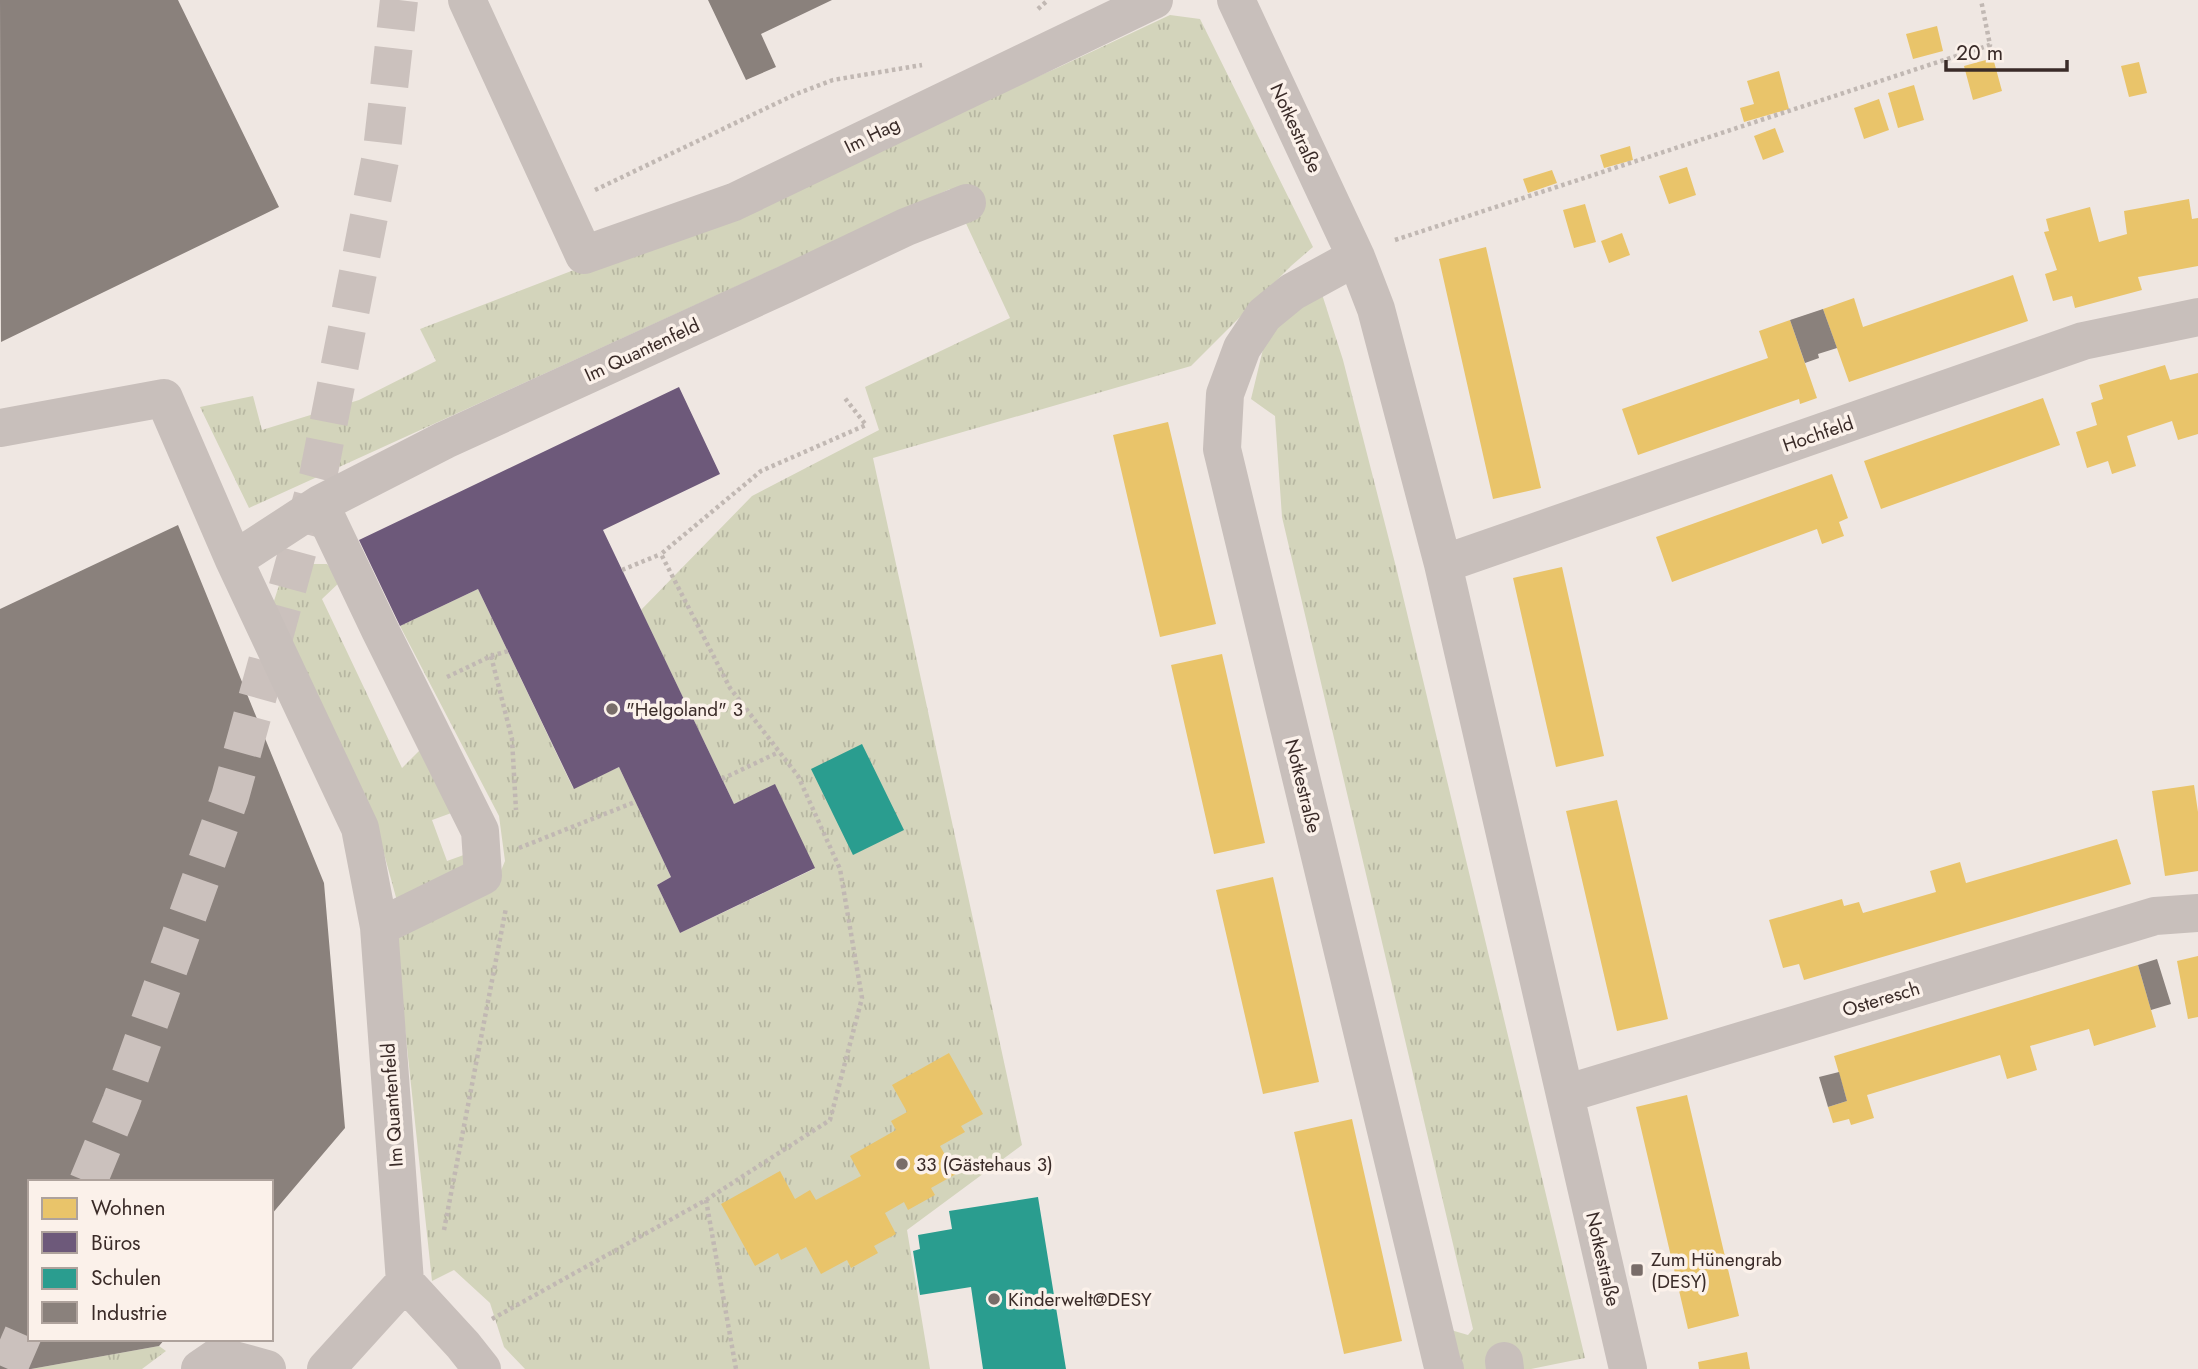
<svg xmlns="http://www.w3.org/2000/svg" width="2198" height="1369" viewBox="0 0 2198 1369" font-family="Jost,sans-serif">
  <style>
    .grass { fill: url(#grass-tufts) }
    .homes { fill: #e9c46a }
    .offices { fill: #6d597a }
    .schools { fill: #2a9d8f }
    .industry { fill: #8a817c }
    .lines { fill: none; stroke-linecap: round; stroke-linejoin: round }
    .minor-tunnel { stroke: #cbc1bd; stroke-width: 38; stroke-dasharray: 38 19; stroke-linecap: butt }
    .path { stroke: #c1b8b3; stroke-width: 4.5; stroke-dasharray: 3.5 3.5; stroke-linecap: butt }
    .minor { stroke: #c8bfbb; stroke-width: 38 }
    .poi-dot { fill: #796d69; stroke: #fbf1ea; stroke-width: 2.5 }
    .labels { text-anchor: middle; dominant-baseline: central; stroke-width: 7; stroke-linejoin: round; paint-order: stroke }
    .street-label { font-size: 19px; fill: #3a2b28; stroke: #fbf1ea }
    .poi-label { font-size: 19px; fill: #3a2b28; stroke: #fbf1ea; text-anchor: start }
  </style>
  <defs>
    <pattern id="grass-tufts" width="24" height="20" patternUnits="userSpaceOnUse" patternTransform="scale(1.75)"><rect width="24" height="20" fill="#d3d4bb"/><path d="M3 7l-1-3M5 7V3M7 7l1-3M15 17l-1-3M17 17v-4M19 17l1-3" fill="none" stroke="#b6b6a1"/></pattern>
  </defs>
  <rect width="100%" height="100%" fill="#efe7e2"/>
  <path class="grass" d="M1170 15 1200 19 1313 247 1291 266 1191 366 873 458 1022 1145 907 1230 930 1369H525L504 1347 490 1303 454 1270 432 1281 395 935 492 892 505 861 499 816 400 626 478 589 573 788 619 767 671 877 657 885 680 933 814 869 775 785 734 804 641 610 752 496 879 430 865 387 1010 318 950 189 249 508 200 407 253 396 262 430 359 400 436 361 420 329 741 206 1057 68Z
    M1321 291 1343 360 1396 567 1585 1358 1531 1369H1458L1444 1328 1468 1335 1473 1329 1282 517 1275 416 1251 399 1264 345 1275 323Z
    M299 564H327L342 580 322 599 402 768 423 747 457 811 432 820 447 861 472 852 465 867 397 901 375 821 273 604 282 576Z
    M159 1346 166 1351 142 1369H31Z"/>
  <path class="homes" d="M1937 26 1943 51 1913 59 1906 34Z
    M1993 58 2002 91 1973 100 1964 66Z
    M2139 62 2147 93 2129 97 2121 66Z
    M1779 71 1789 109 1744 122 1740 108 1754 104 1747 81Z
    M1914 85 1924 120 1898 128 1888 93Z
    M1879 99 1889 130 1864 139 1854 108Z
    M1775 128 1784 152 1763 160 1754 136Z
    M1630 146 1633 160 1604 168 1600 155Z
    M1687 167 1696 195 1669 204 1659 176Z
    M1552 170 1557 183 1528 193 1523 179Z
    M2189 199 2192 219 2198 218V266L2138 277 2142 290 2075 308 2072 296 2053 301 2045 274 2057 270 2044 232 2049 231 2046 219 2090 207 2099 242 2127 234 2124 211Z
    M1585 204 1596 242 1574 248 1563 210Z
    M1622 233 1630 255 1609 263 1601 241Z
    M1486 247 1541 488 1493 499 1439 259Z
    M2013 275 2028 321 1849 382 1823 309 1854 298 1863 327Z
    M1790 320 1817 398 1800 404 1799 399 1638 455 1622 409 1768 358 1759 331Z
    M2165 365 2170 380 2198 373V434L2178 440 2172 421 2127 436 2136 466 2112 474 2108 461 2087 468 2076 432 2097 425 2091 403 2103 399 2099 385Z
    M2043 398 2060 445 1881 509 1864 461Z
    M1168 422 1216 624 1160 637 1113 435Z
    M1832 474 1848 518 1839 522 1844 536 1822 544 1817 529 1672 582 1656 537Z
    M1562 567 1604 756 1556 767 1513 578Z
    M1222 654 1265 843 1214 854 1171 665Z
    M2194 785 2198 812V871L2165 876 2152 791Z
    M1617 800 1668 1019 1617 1031 1566 811Z
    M2117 839 2131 884 1804 980 1799 964 1783 968 1769 920 1842 899 1844 906 1859 902 1863 913 1936 892 1930 871 1960 862 1966 883Z
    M1273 877 1319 1082 1263 1094 1216 890Z
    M2198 956V1017L2188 1019 2177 961Z
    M2138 965 2156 1027 2094 1046 2089 1029 2030 1046 2037 1070 2007 1079 2000 1055 1867 1095 1874 1118 1851 1125 1849 1119 1833 1123 1828 1107 1847 1101 1834 1056Z
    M949 1053 983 1114 961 1126 965 1132 940 1146 956 1174 931 1188 935 1195 908 1210 904 1202 885 1213 896 1234 874 1246 878 1253 851 1268 847 1260 821 1274 806 1247 781 1260 778 1253 755 1266 721 1204 780 1171 795 1199 810 1190 816 1200 861 1176 850 1156 896 1130 891 1121 907 1112 892 1085Z
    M1687 1095 1739 1316 1688 1329 1636 1107Z
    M1352 1119 1402 1341 1344 1354 1294 1132Z
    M1747 1352 1750 1369H1699L1698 1362Z"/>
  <path class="offices" d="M679 387 720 474 603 530 734 804 775 784 815 868 680 933 657 885 671 877 619 767 574 789 478 589 400 626 359 540Z"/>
  <path class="schools" d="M862 744 904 830 853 855 811 769Z
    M1038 1197 1066 1369H983L971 1287 920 1295 913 1251 920 1249 918 1235 952 1229 949 1211Z"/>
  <path class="industry" d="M0 0H178L279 207 1 342Z
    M708 0H832L761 34 776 67 746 80Z
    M1823 309 1837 348 1818 354 1819 358 1805 363 1790 320Z
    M178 525 324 883 345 1128 271 1215V1182H30V1339H165L159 1346 31 1369H0V609Z
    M2157 959 2171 1004 2151 1010 2138 965Z
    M1839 1072 1847 1101 1828 1107 1819 1077Z"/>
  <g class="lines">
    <path class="minor-tunnel" d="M88 1182 121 1102 230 797 318 477 382 150 399 0
      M8 1369 30 1318"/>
    <path class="path" d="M1038 9 1048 0
      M595 190 796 94 833 80 922 65
      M1395 240 1990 45 1981 0
      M622 570 661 554
      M491 656 508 651
      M447 677 491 656 512 739 516 810
      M722 779 779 752
      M519 848 635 802
      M706 1200 736 1369
      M444 1230 506 908
      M492 1319 706 1200 830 1120 862 998 840 869 798 776 730 688 661 554 761 471 866 425 844 397"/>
    <path class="minor" d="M467 0 584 255 734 202 1154 0
      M1236 0 1356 257 1376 309 1443 564 1628 1369
      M1356 257 1292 292 1264 315 1242 348 1225 394 1222 449 1442 1363 1445 1369
      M0 428 164 398 234 560
      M320 504 380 630 480 831 483 876 379 927
      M1443 564 2083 341 2198 317
      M1565 1094 2155 916 2198 913
      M405 1282 463 1345 482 1369
      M1504 1361 1505 1369
      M200 1369 219 1356 267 1369
      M326 1369 405 1282 379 927 360 828 234 560 320 504 445 440 786 284 906 227 967 203"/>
  </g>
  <g class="poi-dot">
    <circle cx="612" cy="709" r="7"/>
    <circle cx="902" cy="1164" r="7"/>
    <rect x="1630" y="1263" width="14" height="14" rx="3.5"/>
    <circle cx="994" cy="1299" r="7"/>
  </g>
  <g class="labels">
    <g class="street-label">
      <text transform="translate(1296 128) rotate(65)">Notkestraße</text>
      <text transform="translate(872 135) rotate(-26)">Im Hag</text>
      <text transform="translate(642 350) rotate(-25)">Im Quantenfeld</text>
      <text transform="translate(1818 434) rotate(-19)">Hochfeld</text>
      <text transform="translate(1303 786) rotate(76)">Notkestraße</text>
      <text transform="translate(1881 999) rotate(-17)">Osteresch</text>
      <text transform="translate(392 1105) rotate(-94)">Im Quantenfeld</text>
      <text transform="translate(1603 1259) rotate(77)">Notkestraße</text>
    </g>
    <g class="poi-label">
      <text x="626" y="709">"Helgoland" 3</text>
      <text x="916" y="1164">33 (Gästehaus 3)</text>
      <text x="1651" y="1259">Zum Hünengrab<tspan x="1651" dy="22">(DESY)</tspan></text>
      <text x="1008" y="1299">Kinderwelt@DESY</text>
    </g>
  </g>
  <rect x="28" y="1180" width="245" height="161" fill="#fbf1ea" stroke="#aea29c" stroke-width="2"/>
  <rect x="42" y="1198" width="35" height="21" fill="#e9c46a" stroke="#aea29c" stroke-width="2"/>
  <text x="91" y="1215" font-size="21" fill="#3a2b28">Wohnen</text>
  <rect x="42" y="1232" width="35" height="21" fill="#6d597a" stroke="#aea29c" stroke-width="2"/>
  <text x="91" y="1250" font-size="21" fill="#3a2b28">Büros</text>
  <rect x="42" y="1268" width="35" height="21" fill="#2a9d8f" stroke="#aea29c" stroke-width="2"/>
  <text x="91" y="1285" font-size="21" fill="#3a2b28">Schulen</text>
  <rect x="42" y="1302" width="35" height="21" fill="#8a817c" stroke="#aea29c" stroke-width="2"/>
  <text x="91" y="1320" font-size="21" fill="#3a2b28">Industrie</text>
  <path d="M1946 60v10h121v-10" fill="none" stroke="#3a2b28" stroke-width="3.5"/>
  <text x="1956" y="60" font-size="21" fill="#3a2b28" stroke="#fbf1ea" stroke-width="5" paint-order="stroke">20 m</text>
</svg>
